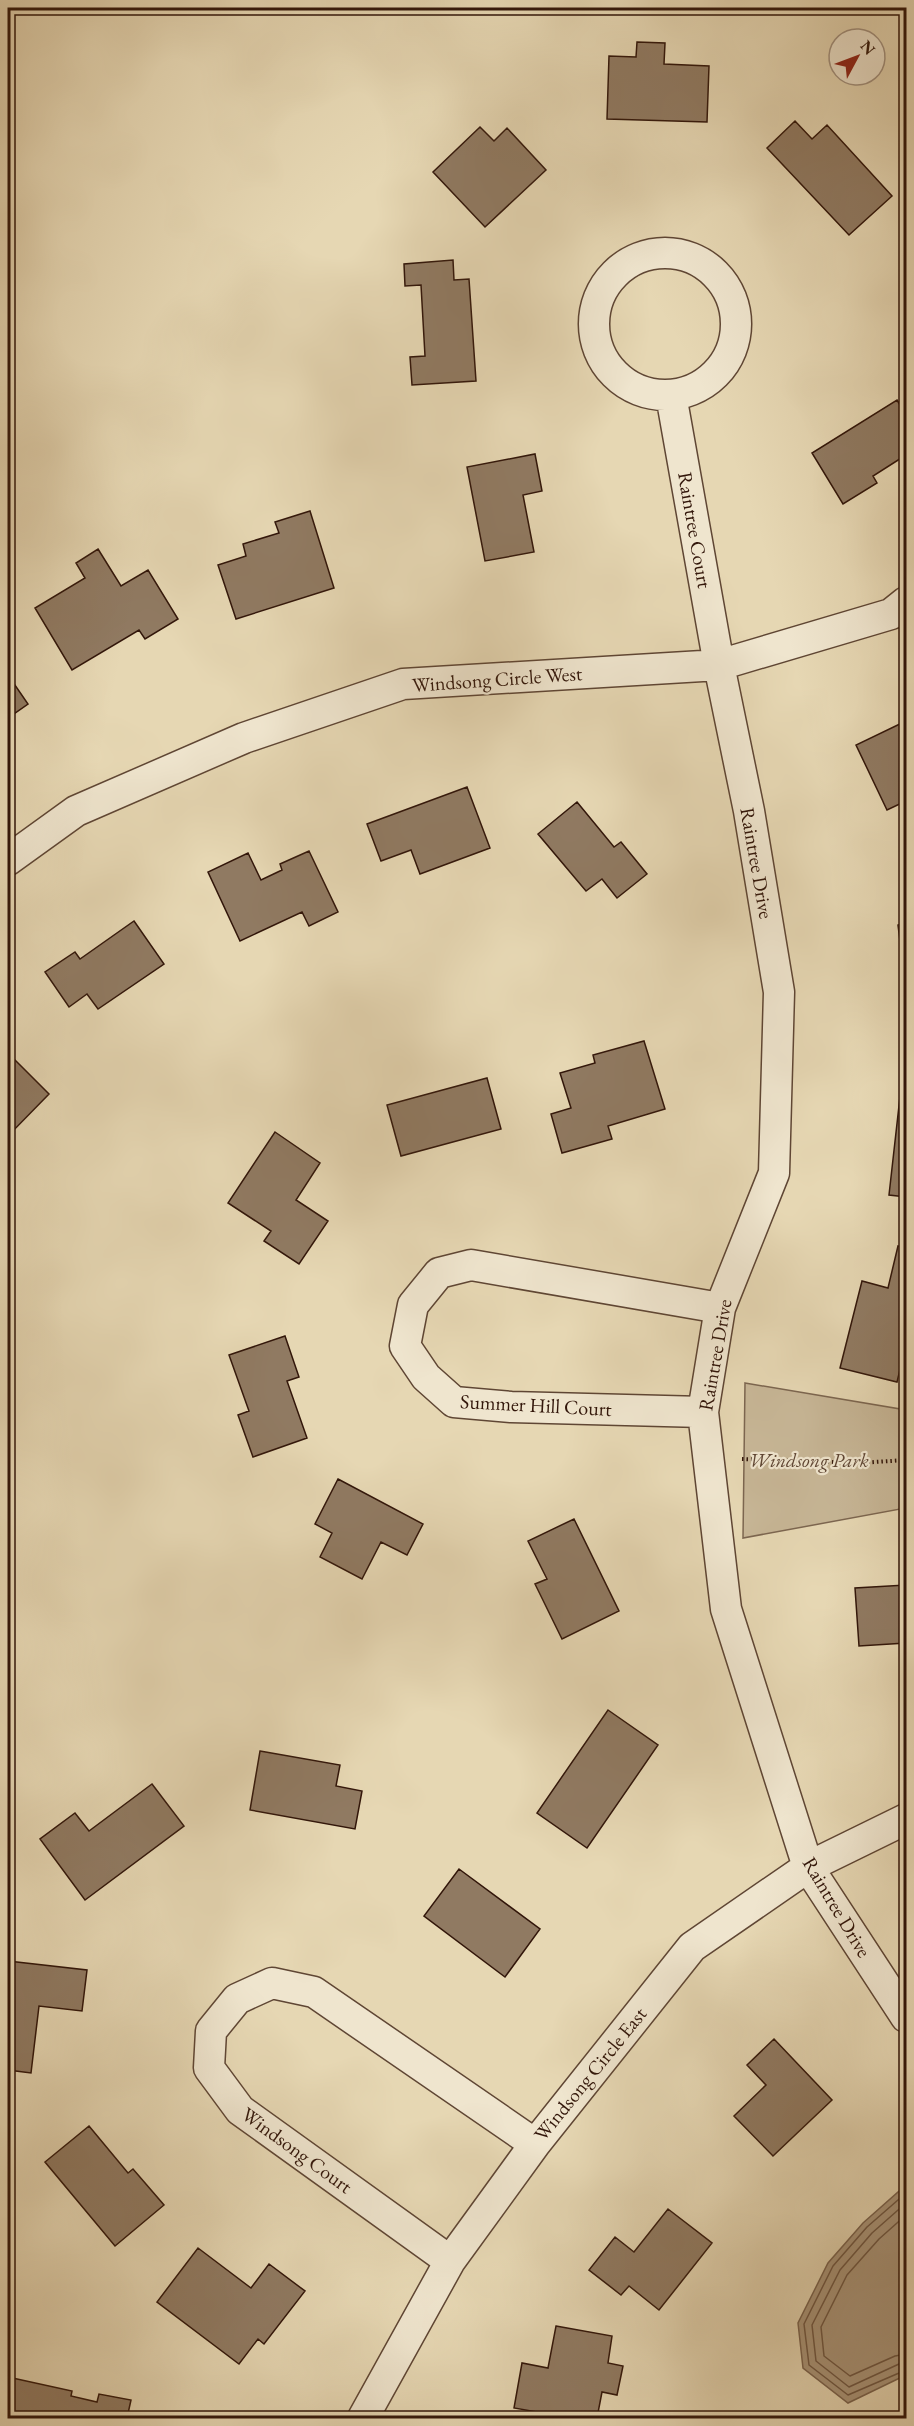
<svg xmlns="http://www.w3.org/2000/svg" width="914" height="2426" viewBox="0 0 914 2426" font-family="'EB Garamond',serif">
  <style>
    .green { fill: #c7b696; stroke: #7c6650; stroke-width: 1.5 }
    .water { fill: #a9957a; stroke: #79624d; stroke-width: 1.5 }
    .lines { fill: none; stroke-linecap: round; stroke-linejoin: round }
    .shore { stroke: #6e5642; stroke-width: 1.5 }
    .building { fill: #907a62; stroke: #32160a; stroke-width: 1.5 }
    .street-casing { stroke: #5f4634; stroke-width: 33 }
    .path { stroke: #32160a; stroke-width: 4; stroke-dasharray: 1.5 3; stroke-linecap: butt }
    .street { stroke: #efe5ce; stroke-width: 30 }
    .labels { text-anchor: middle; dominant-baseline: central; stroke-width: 4.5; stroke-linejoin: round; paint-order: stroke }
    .street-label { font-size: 20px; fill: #32160a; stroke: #efe5ce }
    .park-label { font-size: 20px; font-style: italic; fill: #5f4634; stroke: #efe5ce }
  </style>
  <rect width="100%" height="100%" fill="#e6d7b3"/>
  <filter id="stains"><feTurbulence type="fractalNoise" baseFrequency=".00333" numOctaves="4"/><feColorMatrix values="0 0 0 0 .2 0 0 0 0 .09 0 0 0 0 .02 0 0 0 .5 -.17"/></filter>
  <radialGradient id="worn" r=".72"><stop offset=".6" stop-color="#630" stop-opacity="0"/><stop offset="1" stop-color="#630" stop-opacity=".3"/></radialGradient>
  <path class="green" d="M745 1383 906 1410V1508L743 1538Z"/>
  <path class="water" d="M906 2185V2375L848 2403 803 2368 798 2323 828 2263 863 2223Z"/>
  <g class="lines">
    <path class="shore" d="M906 2193 867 2227 833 2266 804 2324 809 2365 848 2395 906 2370
      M906 2203 872 2233 840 2270 812 2325 816 2361 849 2387 899 2364 906 2363
      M906 2215 879 2239 847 2275 821 2327 824 2356 850 2376 895 2356 906 2354"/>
  </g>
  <path class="building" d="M637 42 665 43 664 64 709 66 707 122 607 119 609 56 636 57Z
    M795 121 812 139 827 125 892 196 849 235 767 148Z
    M480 127 494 141 507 128 546 170 485 227 433 172Z
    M453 260 454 280 469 279 476 381 412 385 410 357 425 356 421 285 405 286 404 264Z
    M897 400 906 415V455L873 476 877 483 843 504 812 453Z
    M535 454 542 491 523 495 534 552 485 561 467 467Z
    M310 511 334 588 236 619 218 565 246 556 243 544 279 533 275 522Z
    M98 549 121 586 148 570 178 619 145 639 139 630 72 670 35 608 85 578 76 563Z
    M8 675 28 704 8 718Z
    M906 721V801L887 810 856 745Z
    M467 787 490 848 420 874 411 850 381 861 367 824Z
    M577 802 614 847 621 842 647 874 617 898 602 879 586 891 538 834Z
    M309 851 338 912 309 926 302 912 240 941 208 872 248 853 261 880 282 870 280 864Z
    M134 921 164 964 98 1009 87 994 69 1007 45 972 75 952 80 959Z
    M906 923V989L898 925Z
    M644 1041 665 1109 608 1126 612 1139 562 1153 551 1114 571 1108 560 1073 595 1063 593 1055Z
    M8 1053 49 1094 8 1136Z
    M487 1078 501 1129 401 1156 387 1105Z
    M902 1079 906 1080V1197L889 1195Z
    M275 1132 320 1163 296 1200 328 1221 299 1264 264 1241 271 1231 228 1203Z
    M898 1246 906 1248V1345L897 1382 840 1368 862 1281 888 1288Z
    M285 1336 299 1377 287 1381 307 1438 253 1457 238 1415 249 1411 229 1355Z
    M338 1479 423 1524 407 1555 381 1542 362 1579 320 1557 332 1533 315 1524Z
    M574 1519 619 1611 562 1639 535 1584 547 1579 528 1541Z
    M906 1585V1643L859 1646 855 1588Z
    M608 1710 658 1745 587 1848 537 1813Z
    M260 1751 340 1765 336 1786 362 1791 355 1829 250 1810Z
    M152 1784 184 1826 85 1900 40 1839 75 1813 89 1831Z
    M459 1869 540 1929 505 1977 424 1916Z
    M8 1961 87 1970 82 2011 39 2006 31 2073 8 2070Z
    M774 2039 832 2100 773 2156 734 2116 766 2085 747 2065Z
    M89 2126 128 2173 133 2169 164 2205 115 2246 45 2162Z
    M668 2209 712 2243 659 2310 629 2286 621 2295 589 2270 615 2237 634 2252Z
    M198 2248 251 2288 269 2264 305 2291 264 2344 258 2339 239 2364 157 2302Z
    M556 2326 612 2336 608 2363 623 2366 617 2395 602 2392 597 2418H571L514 2408 522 2363 548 2368Z
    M8 2377 72 2391 71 2396 97 2402 99 2394 131 2400 127 2418H8Z"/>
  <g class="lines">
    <defs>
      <path id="street" d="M594 324a71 71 0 1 1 142 0a71 71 0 1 1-142 0Z
        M671 395 719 665 749 811 779 992 774 1173 720 1308 703 1412 726 1609 808 1867 906 2017
        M8 860 76 811 244 738 403 684 719 665 891 614 906 602
        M703 1412 511 1407 454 1402 426 1377 405 1346 413 1305 439 1273 471 1265 720 1308
        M450 2261 240 2110 209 2068 211 2031 237 1999 272 1983 314 1992 535 2144
        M363 2418 450 2261 535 2144 692 1947 808 1867 906 1819"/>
    </defs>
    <use href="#street" class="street-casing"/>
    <path class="path" d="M742 1459 859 1463 906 1460"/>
    <use href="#street" class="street"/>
  </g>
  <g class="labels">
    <g class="street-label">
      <text transform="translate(695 530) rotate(80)">Raintree Court</text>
      <text transform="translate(497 679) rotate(-4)">Windsong Circle West</text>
      <text transform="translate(757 863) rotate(80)">Raintree Drive</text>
      <text transform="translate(715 1355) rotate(-80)">Raintree Drive</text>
      <text transform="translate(536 1405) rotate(3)">Summer Hill Court</text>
      <text transform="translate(837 1907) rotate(59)">Raintree Drive</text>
      <text transform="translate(590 2074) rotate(-51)">Windsong Circle East</text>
      <text transform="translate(297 2150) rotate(36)">Windsong Court</text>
    </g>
    <g class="park-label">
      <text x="809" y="1460">Windsong Park</text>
    </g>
  </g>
  <rect width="914" height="2426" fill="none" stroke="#e6d7b3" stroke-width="30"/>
  <rect x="9" y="9" width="896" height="2408" fill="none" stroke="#32160a" stroke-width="3"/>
  <rect x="15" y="15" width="884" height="2396" fill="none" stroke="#32160a" stroke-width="1.5"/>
  <g transform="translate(857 57) rotate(49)"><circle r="28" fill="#efe5ce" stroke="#a39280" stroke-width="1.5"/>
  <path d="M0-4.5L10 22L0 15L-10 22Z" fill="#8f2418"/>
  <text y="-9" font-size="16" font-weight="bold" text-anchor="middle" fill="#32160a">N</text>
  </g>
  <rect width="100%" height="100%" filter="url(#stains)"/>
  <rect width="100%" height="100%" fill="url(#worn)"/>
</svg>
